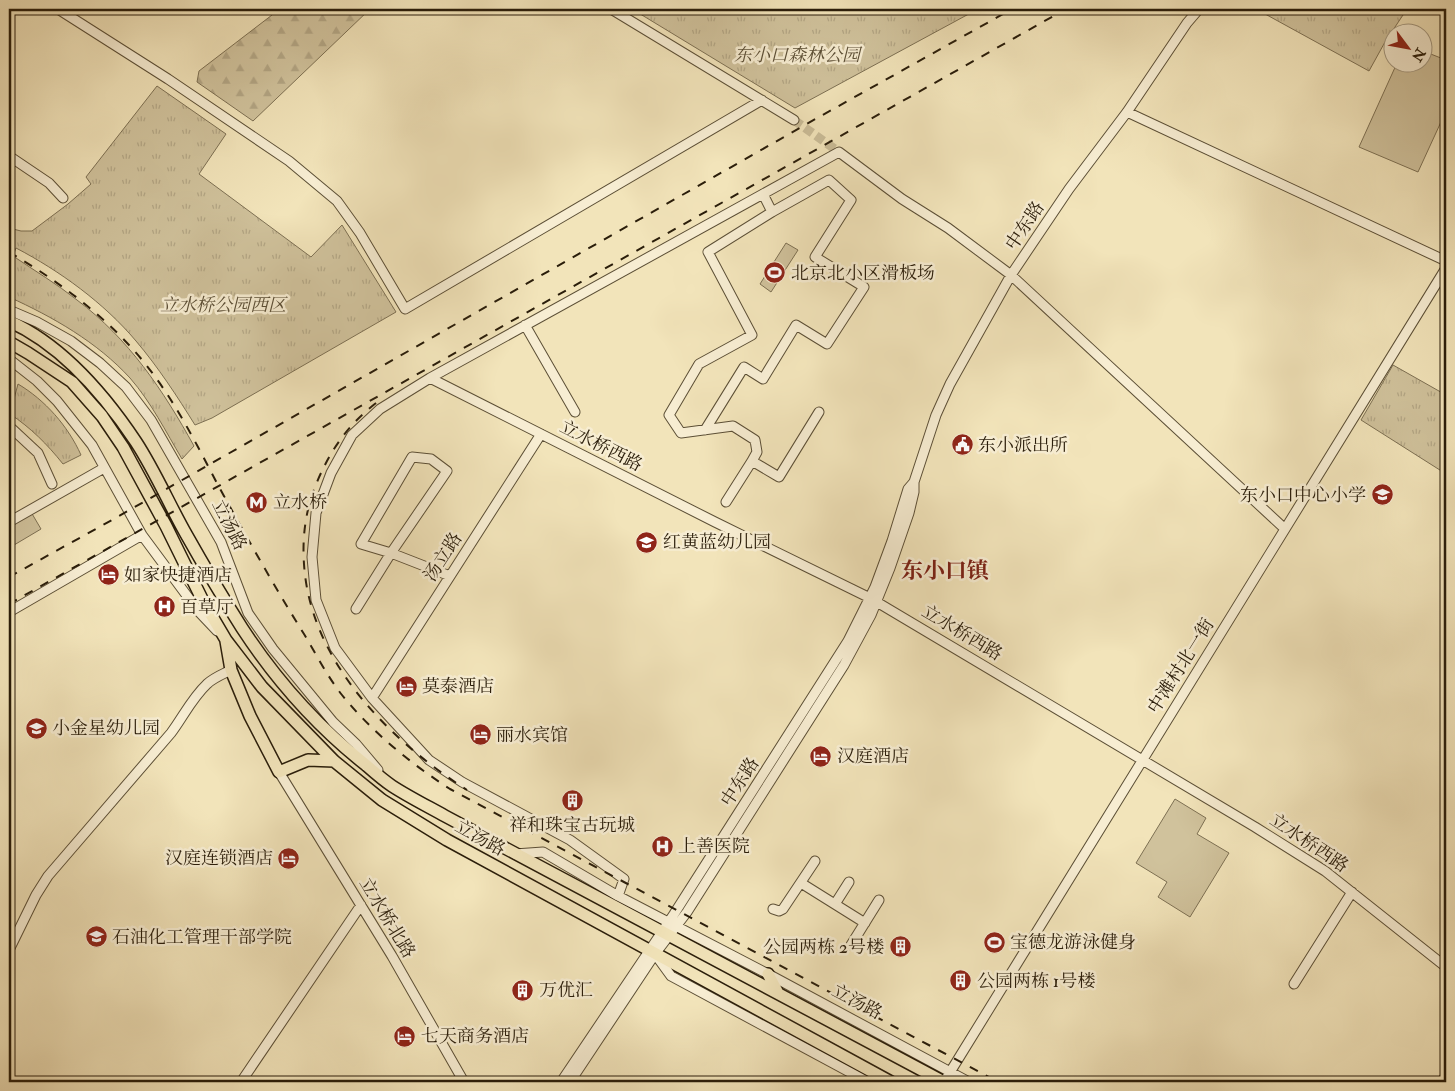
<svg xmlns="http://www.w3.org/2000/svg" width="1455" height="1091" viewBox="0 0 1455 1091" font-family="'IM FELL Double Pica','Noto Serif SC',serif">
  <style>
    .grass { fill: url(#grass-tufts); stroke: #7d7053 }
    .forest { fill: url(#forest-firs); stroke: #7d7053 }
    .garden { fill: #d0c29c; stroke: #7d7053 }
    .lines { fill: none; stroke-linecap: round; stroke-linejoin: round }
    .minor-tunnel { stroke: #cabc97; stroke-width: 9; stroke-dasharray: 9 4.5; stroke-linecap: butt }
    .minor-casing { stroke: #5c4f36; stroke-width: 11 }
    .major-casing { stroke: #2a1d0a; stroke-width: 14 }
    .minor { stroke: #f7edd2; stroke-width: 9 }
    .major { stroke: #f2e4ba; stroke-width: 11 }
    .rail { stroke: #2a1d0a; stroke-width: 2; stroke-dasharray: 9 9; stroke-linecap: butt }
    .labels { text-anchor: middle; dominant-baseline: central; stroke-width: 5; stroke-linejoin: round; paint-order: stroke }
    .park-label { font-size: 18px; font-style: italic; fill: #5c4f36; stroke: #f7edd2 }
    .street-label { font-size: 18px; fill: #2a1d0a; stroke: #f7edd2 }
    .poi-label { font-size: 18px; fill: #2a1d0a; stroke: #f7edd2; text-anchor: start }
    .district-label { font-size: 22px; font-weight: bold; fill: #7a1f14; stroke: #f7edd2 }
  </style>
  <defs>
    <pattern id="grass-tufts" width="24" height="20" patternUnits="userSpaceOnUse" patternTransform="scale(1.25)"><rect width="24" height="20" fill="#d0c29c"/><path d="M3 7l-1-3M5 7V3M7 7l1-3M15 17l-1-3M17 17v-4M19 17l1-3" fill="none" stroke="#b3a685"/></pattern>
    <pattern id="forest-firs" width="22" height="20" patternUnits="userSpaceOnUse" patternTransform="scale(1.25)"><rect width="22" height="20" fill="#d0c29c"/><path d="M5 1l3.5 6h-7zM16 11l3.5 6h-7z" fill="#b3a685"/></pattern>
  </defs>
  <rect width="100%" height="100%" fill="#f2e4ba"/>
  <filter id="stains"><feTurbulence type="fractalNoise" baseFrequency=".004" numOctaves="4"/><feColorMatrix values="0 0 0 0 .2 0 0 0 0 .09 0 0 0 0 .02 0 0 0 .5 -.17"/></filter>
  <radialGradient id="worn" r=".72"><stop offset=".6" stop-color="#630" stop-opacity="0"/><stop offset="1" stop-color="#630" stop-opacity=".3"/></radialGradient>
  <path class="grass" d="M632 9H978L795 108Z
    M1256 9H1407L1385 42 1369 71Z
    M157 86 226 134 199 174 311 257 342 225 396 312 212 418 195 425C177 396 158 367 136 341 104 303 60 271 16 248L13 256C35 271 57 284 77 300 129 339 163 390 194 446L182 459C166 432 151 402 130 378 97 342 53 317 9 297V228L21 231H32L68 204 91 184 86 177Z
    M1393 365 1446 395V467L1443 472 1361 420Z
    M18 384C45 400 68 426 81 455L63 464C47 444 31 428 10 414Z"/>
  <path class="forest" d="M277 9H370L253 121 197 82 199 71 272 15Z"/>
  <path class="garden" d="M1423 51 1446 60V111L1418 172 1359 147 1397 63 1422 62Z
    M786 243 798 250 771 292 760 284Z
    M31 512 41 529 9 548V525Z
    M1175 799 1206 818 1197 834 1229 853 1190 917 1158 897 1167 882 1136 863Z"/>
  <g class="lines">
    <path class="minor-tunnel" d="M794 120 839 152"/>
    <defs>
      <path id="minor" d="M58 9 168 79 289 161 337 201 360 233 405 309 762 100
        M611 9 794 120
        M1127 112 1446 261
        M9 156 49 183 63 198
        M9 310 37 322 71 341 100 363 126 387 151 420 221 542 248 613 273 649 333 722 356 744 378 770
        M525 325 575 412
        M9 359 37 381 57 401 92 445 142 535 199 612 217 631
        M430 378 715 522 870 598 1255 827 1325 871 1446 967
        M9 426 38 453 52 484
        M705 430 744 367 763 379 796 325 827 344 864 287 815 257 851 200 829 180 772 212
        M412 457 431 459 447 471 391 553 361 544Z
        M752 461 757 452 755 440 733 426 681 433 669 415 699 364 752 335 708 252 772 212 763 194
        M726 502 752 461 779 477 819 412
        M9 522 104 468
        M356 609 391 553 450 576
        M9 612 142 535
        M372 698 541 434
        M279 772 392 956 464 1082
        M515 854 543 852 618 896 768 974 969 1082
        M801 883 865 923
        M618 896 624 879 570 840 462 782 429 760 372 698 335 648 316 600 312 557 316 513 331 473 352 435 380 409 430 378 839 152 902 199 948 228 1011 275 1285 529
        M835 904 849 882
        M773 909 779 911 783 909 815 861
        M851 945 879 900
        M9 950 36 895 48 876 171 733C183 717 192 698 207 684 213 678 223 674 231 670
        M655 954 671 976 868 1082
        M1294 984 1352 892
        M241 1082 361 905
        M561 1082 674 914 848 641 875 587 892 541 908 489 914 482
        M570 1082 655 954 687 912 844 665 871 615 890 568 909 513 914 492V482L936 415 950 384 1011 275 1069 189 1127 112 1187 23 1199 9
        M944 1082 1446 268
        M1442 1082 1446 1075"/>
      <path id="major" d="M9 321C62 345 104 394 136 442 155 471 169 504 186 534 204 566 223 598 242 628 276 680 318 727 366 765 374 772 383 780 392 786 409 797 427 806 445 816L944 1082
        M9 342 28 353 72 382 102 416 123 447 166 526 203 601 226 640 262 687 334 761 382 800 447 840 891 1082
        M226 641 231 670 250 716 279 772 308 760 334 761
        M768 974 778 993"/>
    </defs>
    <use href="#minor" class="minor-casing"/>
    <use href="#major" class="major-casing"/>
    <use href="#minor" class="minor"/>
    <use href="#major" class="major"/>
    <path class="rail" d="M9 252C58 281 106 316 143 361 174 399 196 443 219 487 246 536 274 586 304 634 316 654 327 676 342 695 372 732 410 763 450 789L998 1082
      M376 403C348 425 331 449 317 482 306 508 302 535 304 564 310 661 389 740 467 790
      M9 577 112 520 819 117 1012 9
      M9 604 1066 9"/>
  </g>
  <defs>
    <symbol id="stadium-disc" viewBox="-11 -11 22 22"><circle r="9.5" fill="#8f2418" stroke="#f7edd2"/><path d="M0-5a6.5 5 0 1 0 0 10a6.5 5 0 1 0 0-10ZM-3.5-1.8h7v3.6h-7Z" fill="#fff"/></symbol>
    <symbol id="civic-disc" viewBox="-11 -11 22 22"><circle r="9.5" fill="#8f2418" stroke="#f7edd2"/><path d="M-.6-6.5H3V-4.5H.6V-3L4-1V1h2V6H-6V1h2V-1L-.6-3ZM-1.2 2.5V6h2.4V2.5Z" fill="#fff"/></symbol>
    <symbol id="school-disc" viewBox="-11 -11 22 22"><circle r="9.5" fill="#8f2418" stroke="#f7edd2"/><path d="M0-5L7-2L0 1L-7-2ZM-4 1L0 2.5L4 1V4Q0 6-4 4Z" fill="#fff"/></symbol>
    <symbol id="metro-disc" viewBox="-11 -11 22 22"><circle r="9.5" fill="#8f2418" stroke="#f7edd2"/><path d="M-5.5 5V-5H-3L0 0L3-5H5.5V5H3V-.5L0 4L-3-.5V5Z" fill="#fff"/></symbol>
    <symbol id="hotel-disc" viewBox="-11 -11 22 22"><circle r="9.5" fill="#8f2418" stroke="#f7edd2"/><path d="M-6-4.5h1.5V1H6V5H4.5V3h-9V5H-6ZM-4 0a1.8 1.8 0 1 1 3.6 0ZM.5 0V-2.5h3Q6-2.5 6 0Z" fill="#fff"/></symbol>
    <symbol id="hospital-disc" viewBox="-11 -11 22 22"><circle r="9.5" fill="#8f2418" stroke="#f7edd2"/><path d="M-5-5h3v3.5h4V-5h3V5h-3V1.5h-4V5h-3Z" fill="#fff"/></symbol>
    <symbol id="building-disc" viewBox="-11 -11 22 22"><circle r="9.5" fill="#8f2418" stroke="#f7edd2"/><path d="M-4-6H4V6H1V3H-1V6H-4ZM-2.5-4.3h1.7v1.8h-1.7ZM.8-4.3h1.7v1.8H.8ZM-2.5-1h1.7V.8h-1.7ZM.8-1h1.7V.8H.8Z" fill="#fff"/></symbol>
    <symbol id="university-disc" viewBox="-11 -11 22 22"><circle r="9.5" fill="#8f2418" stroke="#f7edd2"/><path d="M0-5L7-2L0 1L-7-2ZM-4 1L0 2.5L4 1V4Q0 6-4 4Z" fill="#fff"/></symbol>
  </defs>
  <g fill-rule="evenodd">
    <use href="#stadium-disc" x="762" y="260" width="25" height="25"/>
    <use href="#civic-disc" x="950" y="432" width="25" height="25"/>
    <use href="#school-disc" x="1370" y="482" width="25" height="25"/>
    <use href="#metro-disc" x="244" y="490" width="25" height="25"/>
    <use href="#school-disc" x="634" y="530" width="25" height="25"/>
    <use href="#hotel-disc" x="96" y="562" width="25" height="25"/>
    <use href="#hospital-disc" x="152" y="594" width="25" height="25"/>
    <use href="#hotel-disc" x="394" y="674" width="25" height="25"/>
    <use href="#school-disc" x="24" y="716" width="25" height="25"/>
    <use href="#hotel-disc" x="468" y="722" width="25" height="25"/>
    <use href="#hotel-disc" x="808" y="744" width="25" height="25"/>
    <use href="#building-disc" x="560" y="788" width="25" height="25"/>
    <use href="#hospital-disc" x="650" y="834" width="25" height="25"/>
    <use href="#hotel-disc" x="276" y="846" width="25" height="25"/>
    <use href="#university-disc" x="84" y="924" width="25" height="25"/>
    <use href="#stadium-disc" x="982" y="930" width="25" height="25"/>
    <use href="#building-disc" x="888" y="934" width="25" height="25"/>
    <use href="#building-disc" x="948" y="968" width="25" height="25"/>
    <use href="#building-disc" x="510" y="978" width="25" height="25"/>
    <use href="#hotel-disc" x="392" y="1024" width="25" height="25"/>
  </g>
  <g class="labels">
    <g class="park-label">
      <text x="797" y="55">东小口森林公园</text>
      <text x="223" y="305">立水桥公园西区</text>
    </g>
    <g class="street-label">
      <text transform="translate(1025 226) rotate(-56)">中东路</text>
      <text transform="translate(601 446) rotate(27)">立水桥西路</text>
      <text transform="translate(229 525) rotate(63)">立汤路</text>
      <text transform="translate(443 557) rotate(-57)">汤立路</text>
      <text transform="translate(962 633) rotate(31)">立水桥西路</text>
      <text transform="translate(1181 666) rotate(-58)">中滩村北一街</text>
      <text transform="translate(740 782) rotate(-57)">中东路</text>
      <text transform="translate(480 838) rotate(29)">立汤路</text>
      <text transform="translate(1309 843) rotate(34)">立水桥西路</text>
      <text transform="translate(387 918) rotate(59)">立水桥北路</text>
      <text transform="translate(857 1002) rotate(28)">立汤路</text>
    </g>
    <g class="poi-label">
      <text x="791" y="273">北京北小区滑板场</text>
      <text x="978" y="445">东小派出所</text>
      <text x="1366" y="495" text-anchor="end">东小口中心小学</text>
      <text x="273" y="502">立水桥</text>
      <text x="663" y="542">红黄蓝幼儿园</text>
      <text x="124" y="575">如家快捷酒店</text>
      <text x="180" y="607">百草厅</text>
      <text x="422" y="686">莫泰酒店</text>
      <text x="52" y="728">小金星幼儿园</text>
      <text x="496" y="735">丽水宾馆</text>
      <text x="837" y="756">汉庭酒店</text>
      <text x="572" y="825" text-anchor="middle">祥和珠宝古玩城</text>
      <text x="678" y="846">上善医院</text>
      <text x="273" y="858" text-anchor="end">汉庭连锁酒店</text>
      <text x="112" y="937">石油化工管理干部学院</text>
      <text x="1010" y="942">宝德龙游泳健身</text>
      <text x="884" y="947" text-anchor="end">公园两栋 2号楼</text>
      <text x="977" y="981">公园两栋 1号楼</text>
      <text x="539" y="990">万优汇</text>
      <text x="421" y="1036">七天商务酒店</text>
    </g>
    <g class="district-label">
      <text x="945" y="571">东小口镇</text>
    </g>
  </g>
  <rect width="1455" height="1091" fill="none" stroke="#f2e4ba" stroke-width="30"/>
  <rect x="10" y="10" width="1435" height="1071" fill="none" stroke="#2a1d0a" stroke-width="2.5"/>
  <rect x="15" y="15" width="1425" height="1061" fill="none" stroke="#2a1d0a"/>
  <g transform="translate(1408 48) rotate(122)"><circle r="24" fill="#f7edd2" stroke="#a59a82"/>
  <path d="M0-4L9 19L0 12L-9 19Z" fill="#8f2418"/>
  <text y="-8" font-size="14" font-weight="bold" text-anchor="middle" fill="#2a1d0a">N</text>
  </g>
  <rect width="100%" height="100%" filter="url(#stains)"/>
  <rect width="100%" height="100%" fill="url(#worn)"/>
</svg>
